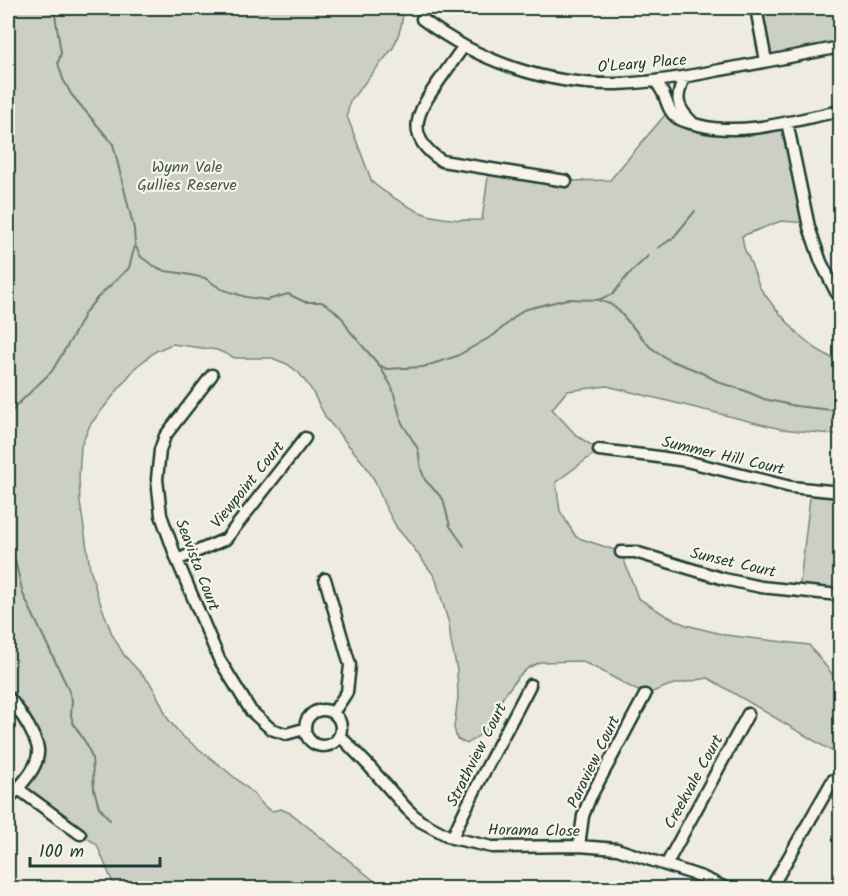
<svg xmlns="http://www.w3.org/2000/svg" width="848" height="896" viewBox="0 0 848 896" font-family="Kalam,sans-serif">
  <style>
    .green { fill: #cccfc4; stroke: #76867c; stroke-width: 1.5 }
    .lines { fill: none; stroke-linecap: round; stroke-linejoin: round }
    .stream { stroke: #6c7e74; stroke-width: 2 }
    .minor-casing { stroke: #1f3d34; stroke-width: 15 }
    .minor { stroke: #f7f3e8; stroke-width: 10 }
    .labels { text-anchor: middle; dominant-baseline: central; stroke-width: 4.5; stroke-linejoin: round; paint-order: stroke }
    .street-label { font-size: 16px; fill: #1f3d34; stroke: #f7f3e8 }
    .park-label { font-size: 16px; fill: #425a51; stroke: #f7f3e8 }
  </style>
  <rect width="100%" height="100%" fill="#eeece1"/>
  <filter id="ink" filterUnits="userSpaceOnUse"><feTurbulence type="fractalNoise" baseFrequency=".0167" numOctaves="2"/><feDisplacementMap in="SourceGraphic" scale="12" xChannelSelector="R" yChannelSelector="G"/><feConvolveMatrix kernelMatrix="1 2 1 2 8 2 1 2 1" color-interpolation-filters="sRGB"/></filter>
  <g filter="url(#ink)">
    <path class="green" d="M8 8H402C405 20 398 36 393 48L350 101 347 116 372 182C382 191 412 210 425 214 440 219 466 221 482 220L489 169 566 181 610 180 665 115 682 126 710 128 787 122 808 223 781 221 742 236 744 248 750 261 760 288 775 308 798 334 815 348 840 363V435L781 429 607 386 567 391 552 409 577 436 599 450 556 482 560 511 576 537 621 552 638 598 665 615 686 625 725 635 809 645 840 684V756L708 678 670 685 645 695 598 669 581 661 540 662 528 668 518 677 501 700 489 728 467 744 457 739 454 728 458 697 457 670 451 642 449 624 435 577 412 546 397 528 384 504 375 481 365 465 326 418 311 389 299 373 287 364 272 358H235L217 350 172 344 156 351 136 367 90 425 81 446 79 478 80 502 90 568 97 594 112 634 124 655 150 683 156 693 168 719 181 735 222 767 252 792 265 807 272 811 281 809 292 814 383 888H115L97 845 17 788 39 751 8 697V158L10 150 8 140Z
      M756 8H840V47L766 61Z
      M811 489 840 492V595L799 591Z"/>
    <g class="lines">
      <path class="stream" d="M54 8 61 53 58 63 63 79 71 94 113 144 134 229 135 245 141 257 154 266 165 271 180 273 205 278 221 289 246 297 267 300 288 294 305 302H322L333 309 343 319 349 330 379 365 392 387 402 423 418 449 421 469 425 480 443 499 450 526 464 546
        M658 248 673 238 695 211
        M598 300 613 294 627 276 648 256
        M379 365 387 369 423 367 457 356 494 335 523 310 567 299 598 300 610 304 618 310 650 347 669 360 698 371 721 383 743 390 764 399 796 406 840 411
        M8 419 15 407 52 371 73 336 86 311 99 296 129 268 135 245
        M8 547 15 560 23 594 67 686 72 700 71 715 73 723 87 745 92 758 94 790 99 807 110 820"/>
      <defs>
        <path id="minor" d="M756 8 766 61
          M422 19C478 61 545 85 616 84 651 83 686 77 720 70 760 63 800 55 840 47
          M464 46C455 58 447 70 439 81 417 112 403 136 442 161L566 181
          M684 77C676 97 675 106 692 122
          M656 81C658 85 661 89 663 93 667 101 668 111 676 117 682 122 690 123 698 125 743 137 795 120 840 111
          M787 122 809 227 821 262 836 292 840 295
          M212 375 165 436 160 450 157 479 161 515 177 560 219 659 251 711 271 729 286 734 304 729
          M599 450 651 456 686 461 791 487 840 492
          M621 552H635L724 579 761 587 840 595
          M177 560 226 539 305 438
          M325 579 350 665 347 692 333 713
          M8 697C17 706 22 716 29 727 32 734 37 741 38 749 40 768 19 786 8 800
          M305 728a18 18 0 1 1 36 0a18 18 0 1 1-36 0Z
          M340 736 369 766 407 809 420 821 452 838 492 847 579 846 617 849 702 877 726 888
          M17 788 80 834
          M452 838C475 786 504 736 530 685
          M579 846 583 816 590 798 645 695
          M666 865 748 714
          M771 888 833 780"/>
      </defs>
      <use href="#minor" class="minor-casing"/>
      <use href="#minor" class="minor"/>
    </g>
  </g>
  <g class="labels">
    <g class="street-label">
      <text transform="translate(642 64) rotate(-5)">O'Leary Place</text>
      <text transform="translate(723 456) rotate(13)">Summer Hill Court</text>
      <text transform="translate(248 485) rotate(-51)">Viewpoint Court</text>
      <text transform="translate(733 563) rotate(13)">Sunset Court</text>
      <text transform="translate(197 565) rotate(69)">Seavista Court</text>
      <text transform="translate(477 755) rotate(-63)">Strathview Court</text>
      <text transform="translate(594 762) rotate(-64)">Paraview Court</text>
      <text transform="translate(694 782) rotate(-61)">Creekvale Court</text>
      <text transform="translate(534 831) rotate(1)">Horama Close</text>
    </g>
    <g class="park-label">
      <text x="187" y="167">Wynn Vale<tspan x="187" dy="18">Gullies Reserve</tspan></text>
    </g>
  </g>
  <rect width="848" height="896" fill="none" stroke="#f7f3e8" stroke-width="30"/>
  <rect x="15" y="15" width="818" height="866" fill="none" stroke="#1f3d34" stroke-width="2" filter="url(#ink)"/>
  <path d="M30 857v9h130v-9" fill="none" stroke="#1f3d34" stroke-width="3"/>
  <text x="39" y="857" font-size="18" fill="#1f3d34" stroke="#f7f3e8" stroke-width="4.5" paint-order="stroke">100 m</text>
</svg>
